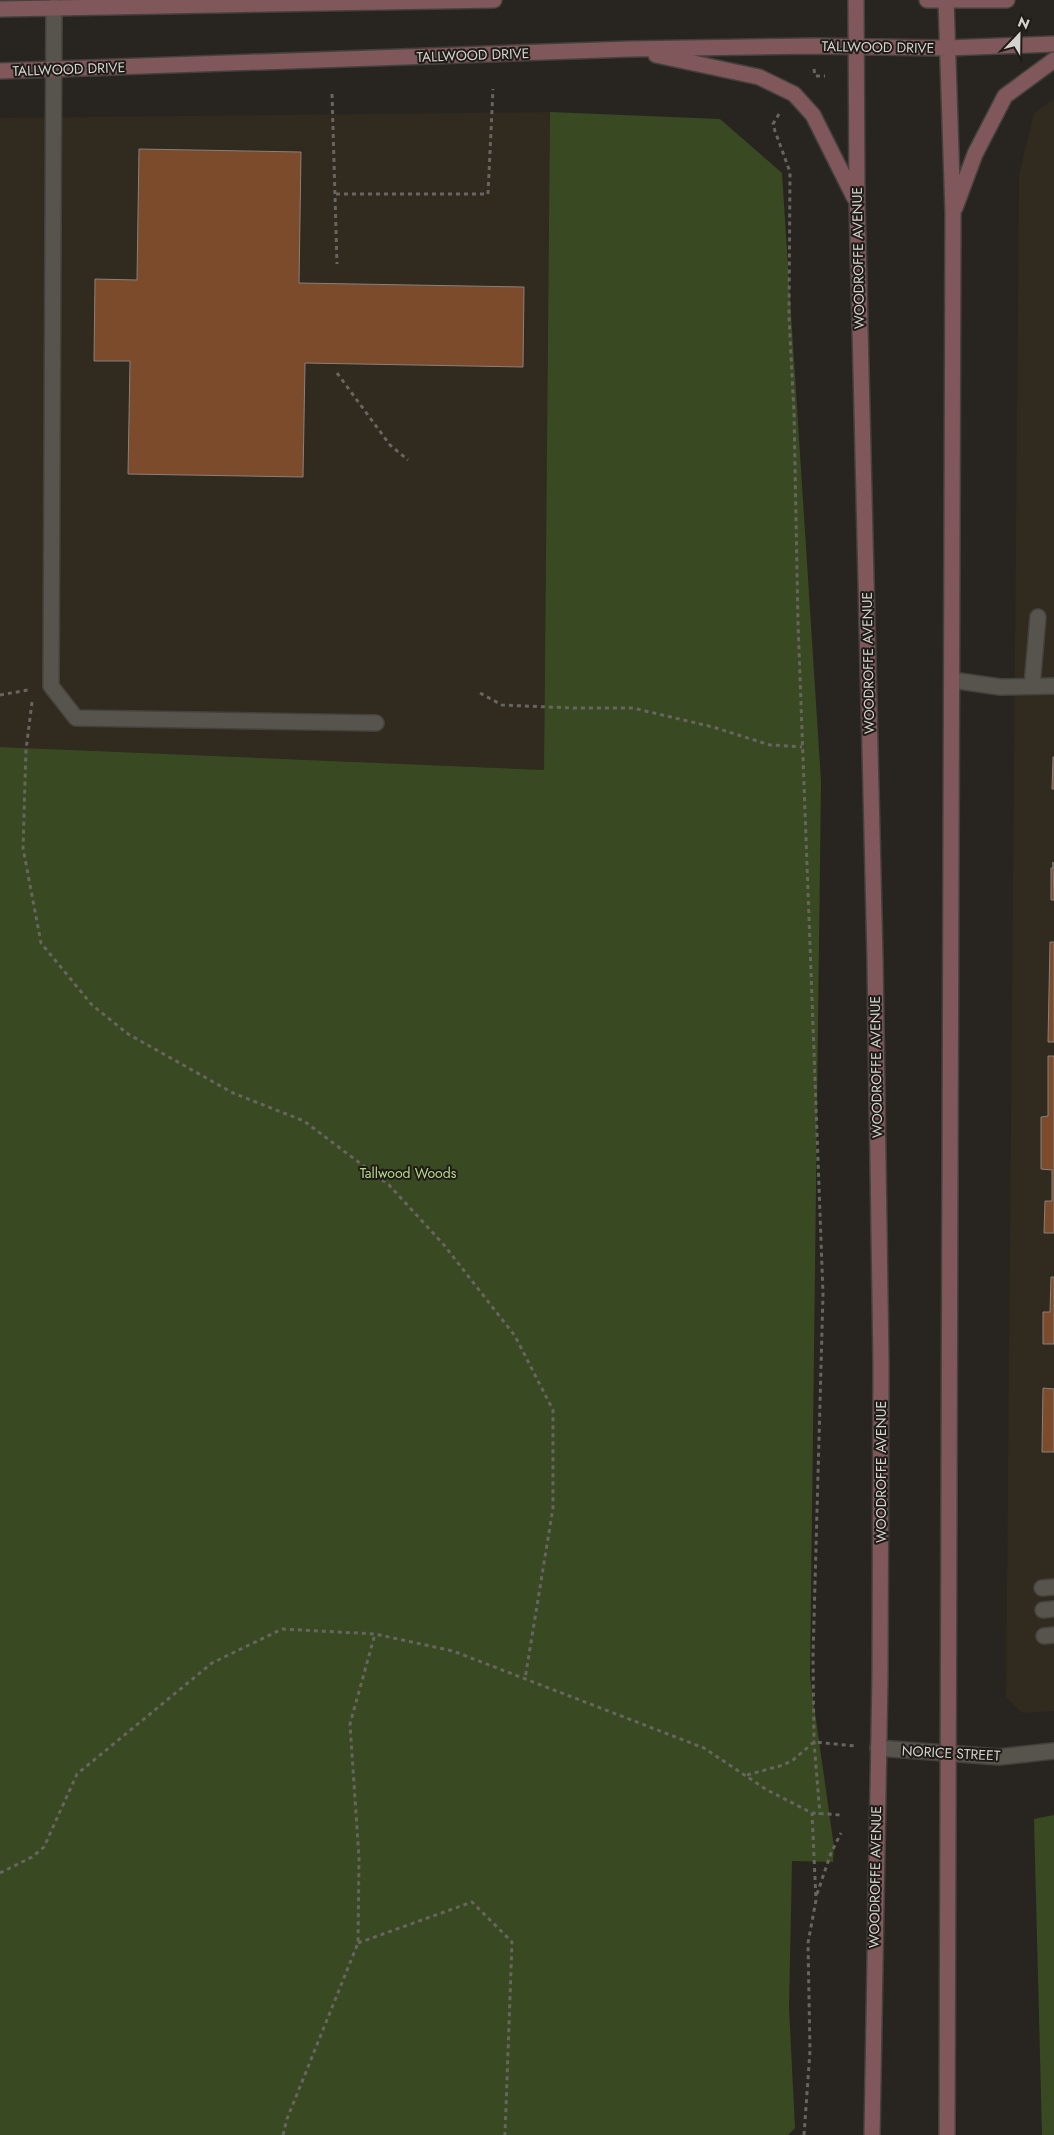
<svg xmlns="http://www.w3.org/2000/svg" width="1054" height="2135" viewBox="0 0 1054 2135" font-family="Jost,sans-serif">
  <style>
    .built { fill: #302a1f }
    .green { fill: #394922 }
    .building { fill: #7b4b2c; stroke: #88817d }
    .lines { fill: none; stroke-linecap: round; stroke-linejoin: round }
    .lane-casing { stroke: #44413d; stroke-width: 18 }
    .street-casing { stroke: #44413d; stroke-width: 18 }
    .secondary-casing { stroke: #44413d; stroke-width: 18 }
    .path { stroke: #676560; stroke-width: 3; stroke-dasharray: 4 4; stroke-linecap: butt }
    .lane { stroke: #57534d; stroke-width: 15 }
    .street { stroke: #57534d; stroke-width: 15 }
    .secondary { stroke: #80575b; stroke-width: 15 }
    .labels { text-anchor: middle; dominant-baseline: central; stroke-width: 4; stroke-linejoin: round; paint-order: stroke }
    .street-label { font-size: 14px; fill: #d4d3cf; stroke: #1f1c17 }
    .park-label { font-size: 14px; fill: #b7d88a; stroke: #1f1c17 }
  </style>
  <rect width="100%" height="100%" fill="#282520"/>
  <path class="built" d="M1054 99V1711L1022 1713 1006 1697 1019 175 1034 113Z
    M550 112 544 770 0 747V118Z"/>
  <path class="green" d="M550 112 720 119 782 173 821 781 810 1677 834 1847 833 1862 792 1861 789 2008 795 2128 788 2135H0V747L544 770Z
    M1054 1815V2135H1042L1034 1819Z"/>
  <path class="building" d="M139 149 301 152 299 283 524 287 523 367 305 363 303 477 128 474 130 361H94L95 279 137 280Z
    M1053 757H1054V789H1052Z
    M1053 862 1054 900H1051V868H1053Z
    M1050 942H1054V1042H1048Z
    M1048 1056H1054V1233H1044L1045 1201H1052V1170L1041 1169V1117L1048 1116Z
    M1051 1277H1054V1344H1043V1312H1050Z
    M1043 1388 1054 1389V1452H1042Z"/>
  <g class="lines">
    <defs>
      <path id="lane" d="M54 7 51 686 76 718 376 723
        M952 680 1000 687 1054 686
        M1032 686 1038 617
        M1042 1588 1054 1587
        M1043 1610 1054 1609
        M1044 1636 1054 1635"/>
      <path id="street" d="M878 1748 999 1757 1054 1751"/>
      <path id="secondary" d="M856 0 857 201 875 959 881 1364 880 1676 872 2135
        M927 0H1007
        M946 0 953 214 947 2135
        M0 9 494 0
        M656 55 759 77 794 94 813 115 854 197
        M0 71 630 49 814 46 947 48 1054 44
        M955 208 975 154 1005 96 1054 60"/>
    </defs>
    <use href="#lane" class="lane-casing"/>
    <use href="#street" class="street-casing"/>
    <use href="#secondary" class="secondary-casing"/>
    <path class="path" d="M814 69 815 76H825
      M332 94 337 264
      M779 114 773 124 775 131 790 172 789 317 794 413 798 623 823 1294 813 1656 814 1742 820 1815
      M336 194H488L493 89
      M337 373 390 445 408 460
      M480 693 502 705 573 708H633L713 727 770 745 802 747
      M0 695 28 690
      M32 702 26 750 23 848 41 943 92 1005 128 1034 233 1093 304 1121 389 1185 444 1245 515 1336 553 1410V1508L525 1679
      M747 1775 783 1765 793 1760 814 1742 856 1746
      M0 1873 32 1857 44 1847 77 1774 212 1663 282 1629 375 1634 453 1651 704 1748 767 1790 812 1813 841 1815
      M817 1894 831 1853 841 1833
      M358 1943 472 1902 512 1942 505 2135
      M283 2135 287 2119 358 1943 359 1858 350 1724 375 1634
      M804 2135 810 2051 808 1943 816 1900 812 1813"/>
    <use href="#lane" class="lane"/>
    <use href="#street" class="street"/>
    <use href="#secondary" class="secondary"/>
  </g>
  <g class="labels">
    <g class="street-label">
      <text transform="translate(878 47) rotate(1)">TALLWOOD DRIVE</text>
      <text transform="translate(473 55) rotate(-2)">TALLWOOD DRIVE</text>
      <text transform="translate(69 69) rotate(-2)">TALLWOOD DRIVE</text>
      <text transform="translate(858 258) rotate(-91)">WOODROFFE AVENUE</text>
      <text transform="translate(868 663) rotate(-91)">WOODROFFE AVENUE</text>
      <text transform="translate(876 1067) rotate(-91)">WOODROFFE AVENUE</text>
      <text transform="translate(881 1472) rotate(-90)">WOODROFFE AVENUE</text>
      <text transform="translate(951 1753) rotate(3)">NORICE STREET</text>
      <text transform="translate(875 1877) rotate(-89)">WOODROFFE AVENUE</text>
    </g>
    <g class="park-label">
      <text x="408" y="1173">Tallwood Woods</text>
    </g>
  </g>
  <g transform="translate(1019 35) rotate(22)" stroke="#1f1c17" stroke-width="4" paint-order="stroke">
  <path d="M0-4L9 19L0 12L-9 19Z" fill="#d4d3cf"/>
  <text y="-8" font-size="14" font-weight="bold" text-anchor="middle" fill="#d4d3cf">N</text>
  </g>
</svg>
